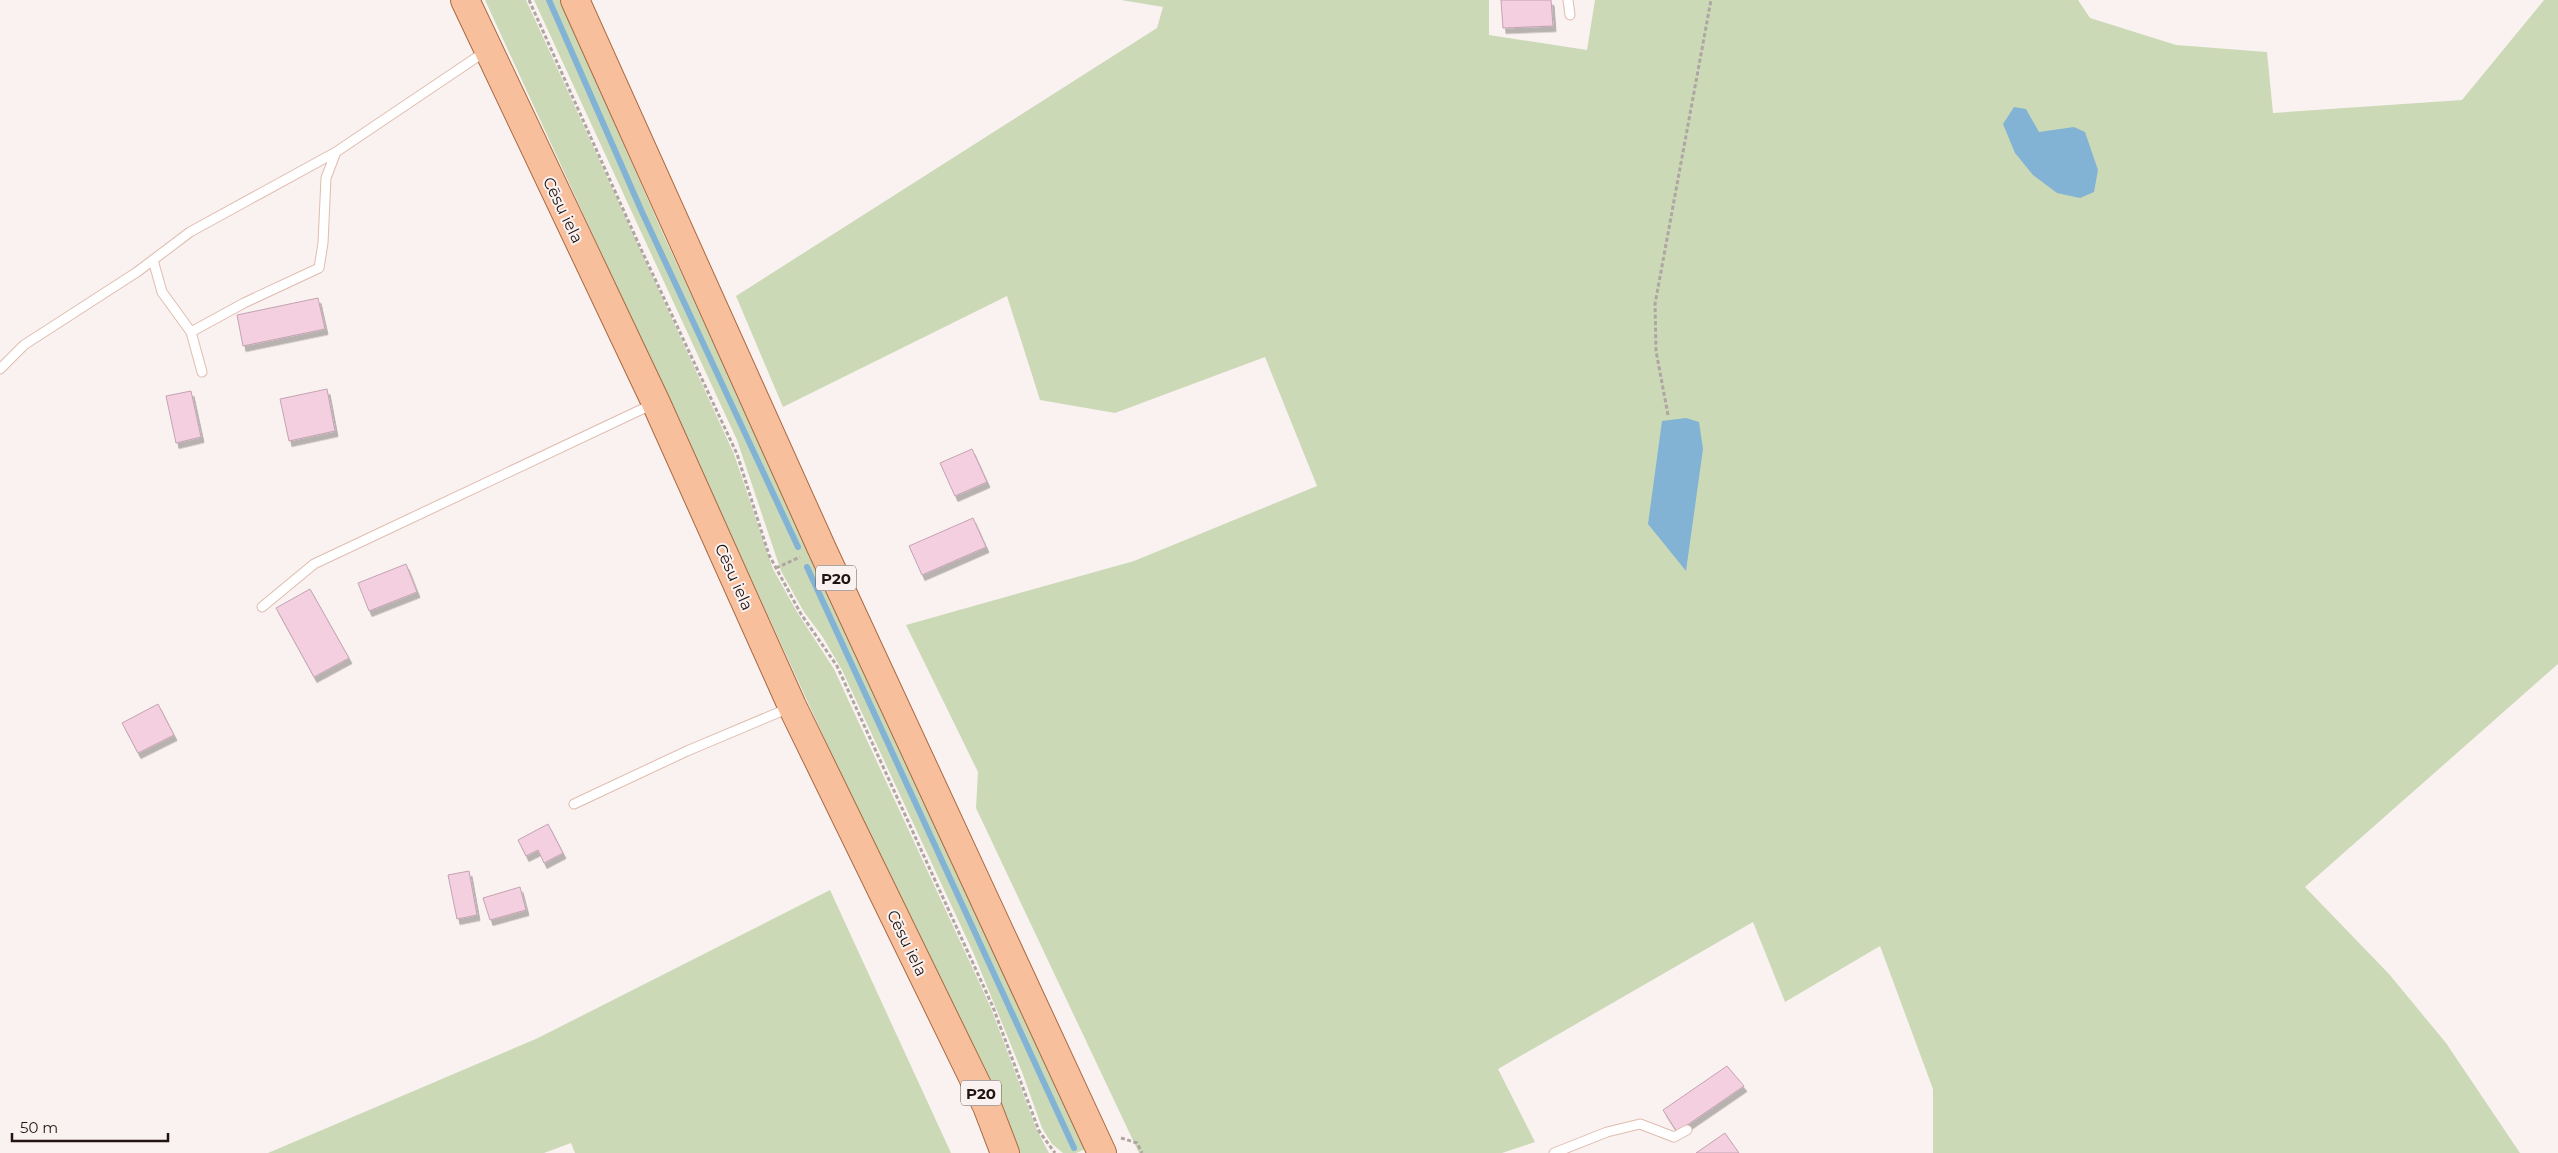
<svg xmlns="http://www.w3.org/2000/svg" width="2558" height="1153" viewBox="0 0 2558 1153" font-family="Montserrat,sans-serif">
  <style>
    .green { fill: #cbd9b7 }
    .water { fill: #83b3d4 }
    .lines { fill: none; stroke-linecap: round; stroke-linejoin: round }
    .stream { stroke: #83b3d4; stroke-width: 6 }
    .building { fill: #f3cfdf; stroke: #c4a2b2; filter: url(#shadow) }
    .lane-casing { stroke: #e0bcaf; stroke-width: 11 }
    .primary-casing { stroke: #aa6841; stroke-width: 30 }
    .path { stroke: #afa5a2; stroke-width: 3; stroke-dasharray: 4 2.5; stroke-linecap: butt }
    .lane { stroke: #fff; stroke-width: 9 }
    .primary { stroke: #f8bf9d; stroke-width: 28 }
    .labels { text-anchor: middle; dominant-baseline: central; stroke-width: 4; stroke-linejoin: round; paint-order: stroke }
    .shield { fill: #faf2f0; stroke: #635754; stroke-width: 1 }
    .shield-label { font-size: 15px; font-weight: bold; fill: #221511 }
    .street-label { font-size: 16px; fill: #221511; stroke: #faf2f0 }
  </style>
  <defs>
    <filter id="shadow"><feDropShadow dx="3" dy="5.5" stdDeviation="0" flood-color="#0004"/></filter>
  </defs>
  <rect width="100%" height="100%" fill="#faf2f0"/>
  <path class="green" d="M485 0H526L734 454 773 569 797 612 834 669 991 1008 1036 1128 1049 1153H1015Z
    M534 0H560L664 236 1086 1149 1076 1153H1063L1052 1144 1042 1128 1022 1072 973 952 842 670 822 636 804 612 781 571 737 440Z
    M1121 0H1489V35L1587 50 1595 0H2078L2090 18 2176 45 2267 52 2273 113 2462 100 2544 0H2558V664L2305 887 2389 974 2446 1043 2520 1153H1933V1089L1880 946 1785 1002 1753 922 1498 1069 1535 1142 1502 1153H1139L976 808 978 772 906 625 1134 561 1317 486 1265 357 1115 413 1040 400 1007 296 783 407 736 296 1157 28 1163 7Z
    M830 890 951 1153H575L571 1143 544 1153H268L538 1038Z"/>
  <path class="water" d="M2014 107 2026 109 2039 132 2074 127 2085 132 2098 170 2094 192 2080 198 2057 193 2033 175 2015 153 2003 124Z
    M1686 418 1699 422 1703 449 1686 571 1648 524 1662 421Z"/>
  <g class="lines">
    <path class="stream" d="M549 0 642 212 798 547
      M807 567 1074 1148"/>
  </g>
  <path class="building" d="M1501 0H1551L1553 26 1503 28Z
    M318 298 325 329 243 346 237 315Z
    M327 389 335 431 289 441 280 399Z
    M191 391 201 437 176 443 166 396Z
    M972 449 987 482 955 496 940 463Z
    M973 518 986 547 922 575 909 546Z
    M406 564 417 592 369 611 358 583Z
    M310 589 349 658 314 677 276 608Z
    M158 704 174 735 138 753 122 723Z
    M548 824 563 853 544 863 538 850 526 856 518 840Z
    M469 871 477 915 457 919 448 875Z
    M520 887 526 910 490 920 483 898Z
    M1727 1066 1744 1086 1677 1132 1663 1110Z
    M1725 1133 1739 1153H1696Z"/>
  <g class="lines">
    <defs>
      <path id="lane" d="M1568 0 1570 15
        M153 260 162 292 191 332
        M0 369 24 345 137 272 190 232 336 152 486 51
        M202 372 191 332 244 303 319 268 323 243 326 178 336 152
        M262 607 314 564 653 404
        M574 804 687 751 789 708
        M1554 1153 1607 1132 1640 1124 1674 1137 1687 1130"/>
      <path id="primary" d="M465 0 656 403 792 706 987 1106 1005 1153
        M575 0 822 549 1102 1153"/>
    </defs>
    <use href="#lane" class="lane-casing"/>
    <use href="#primary" class="primary-casing"/>
    <path class="path" d="M529 0 641 249 737 454 769 555 801 614 837 666 993 1007 1039 1131 1055 1153
      M1668 415 1656 351 1655 304 1711 0
      M776 568 800 557
      M1121 1138 1137 1143 1142 1153"/>
    <use href="#lane" class="lane"/>
    <use href="#primary" class="primary"/>
  </g>
  <g class="labels">
    <g class="shield">
      <rect x="816" y="565.5" width="40" height="25" rx="4"/>
      <rect x="961" y="1080.5" width="40" height="25" rx="4"/>
    </g>
    <g class="shield-label">
      <text x="836" y="578">P20</text>
      <text x="981" y="1093">P20</text>
    </g>
    <g class="street-label">
      <text transform="translate(563 210) rotate(64)">Cēsu iela</text>
      <text transform="translate(734 577) rotate(66)">Cēsu iela</text>
      <text transform="translate(907 943) rotate(64)">Cēsu iela</text>
    </g>
  </g>
  <path d="M12 1133v8h156v-8" fill="none" stroke="#221511" stroke-width="2.5"/>
  <text x="20" y="1133" font-size="15" fill="#221511" stroke="#faf2f0" stroke-width="4" paint-order="stroke">50 m</text>
</svg>
